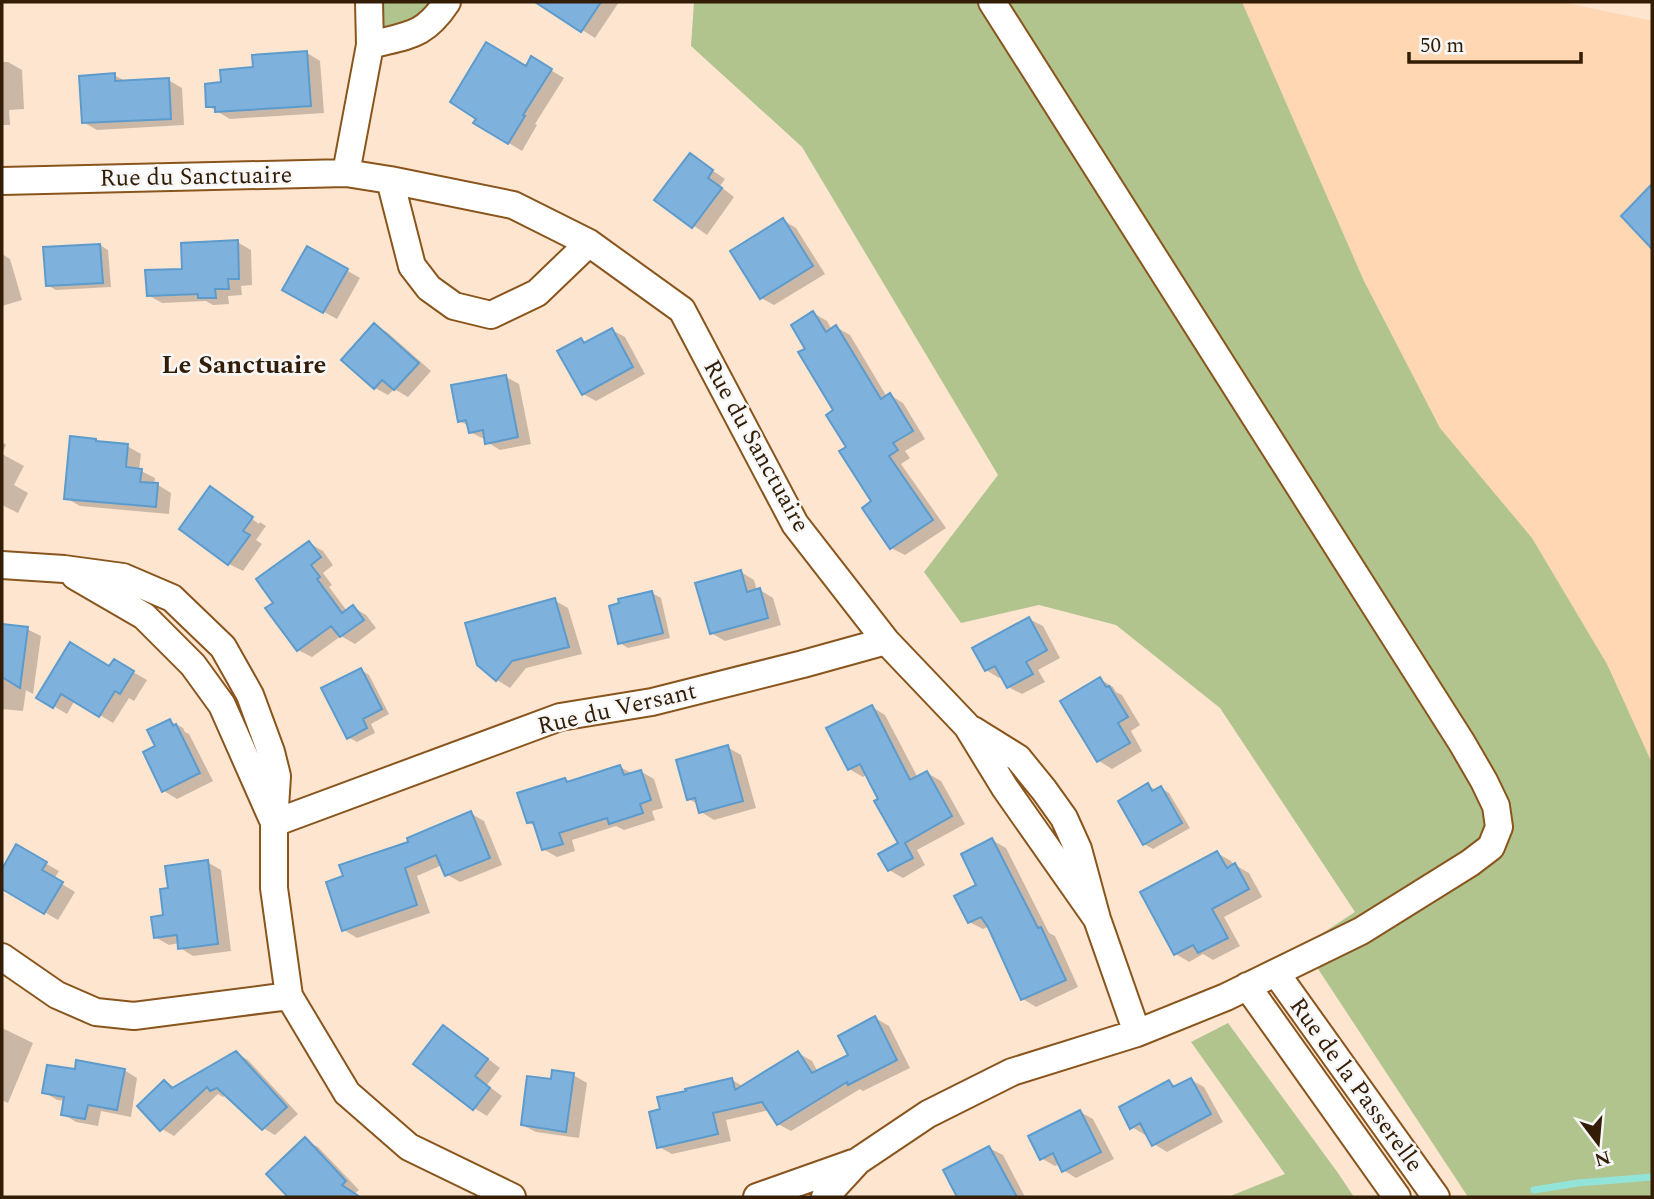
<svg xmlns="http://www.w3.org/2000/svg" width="1654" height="1199" viewBox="0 0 1654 1199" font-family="Spectral,serif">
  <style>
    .built { fill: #ffd7b3 }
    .green { fill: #b1c48d }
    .shadow { fill: #0003 }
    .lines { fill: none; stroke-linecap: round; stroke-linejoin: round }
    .stream { stroke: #93e4d8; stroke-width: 7 }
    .building { fill: #7eb2dc; stroke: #5c9bcc; stroke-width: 2 }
    .minor-casing { stroke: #89551c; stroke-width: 30 }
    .minor { stroke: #fff; stroke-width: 26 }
    .labels { text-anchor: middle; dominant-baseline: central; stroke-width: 5; stroke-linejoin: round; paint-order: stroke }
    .street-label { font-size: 24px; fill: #331d06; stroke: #f7f7f7 }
    .neighbourhood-label { font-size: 26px; font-weight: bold; fill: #331d06; stroke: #f7f7f7 }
  </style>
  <rect width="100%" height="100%" fill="#fee5d0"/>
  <path class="built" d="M1242 2H1562L1652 21V763L1607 664 1532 538 1440 428 1364 281Z"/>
  <path class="green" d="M369 2H447L370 45Z
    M694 2H1242L1364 281 1440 428 1532 538 1607 664 1652 763V1197H1468L1303 946 1355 912 1220 708 1116 625 1039 605 961 623 924 572 998 475 802 147 691 46Z
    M1228 1023 1338 1173 1354 1197H1228L1285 1174 1191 1042Z"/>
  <path class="shadow" d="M538 2H619L595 38Z
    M307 53 320 61 324 113 230 119 208 106 223 84 255 69Z
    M532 59 564 78 535 124 537 125 522 151 476 123 526 68Z
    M2 62H8L22 70 24 109 9 110 10 125H2Z
    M114 75 127 82 168 80 182 88 184 125 97 130 83 122Z
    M690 155 725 179 720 186 734 197 707 235 657 200Z
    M783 220 796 228 825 274 774 305 761 298Z
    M237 242 251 250 252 285 241 286 242 295 228 296 229 304 213 305 206 301 162 303 148 295 184 270Z
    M100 245 108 250 111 287 56 290 47 285Z
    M308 248 360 278 337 319 284 290Z
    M2 254 10 259 22 300 2 306Z
    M813 313 827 321 832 330 836 327 850 335 887 397 890 395 903 403 925 439 905 451 910 458 901 464 946 528 905 555 891 548 873 502 848 447 836 411 808 349Z
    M375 325 388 333 431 371 408 397 394 389 388 395 375 388Z
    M612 330 625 337 645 374 596 401 583 394 581 340 587 343Z
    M506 377 519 384 531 444 500 450 487 442 486 439H484L470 432 469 426 459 421Z
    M96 440 101 443 127 446 141 454 139 470 155 478 154 485H158L171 493 169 514 80 506 66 498Z
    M2 442 6 445 2 453Z
    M2 454 24 466 14 485 28 493 18 513 2 505Z
    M211 488 222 495V497L259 524 260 522 266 526 256 540 262 544 243 571 229 564 181 529Z
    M309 543 323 551 333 565 323 573 332 585 329 587 347 611 353 607 366 615 376 628 355 644 341 636 312 657 298 650 276 603Z
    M741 572 754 580 757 591 760 590 773 598 781 625 725 641 711 633Z
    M652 593 661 598 670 638 628 648 620 643Z
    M554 600 568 608 582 654 526 668 510 688 497 680 478 664Z
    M1029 619 1043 626 1060 658 1038 670 1045 682 1022 694 1008 687 1002 676 999 678 986 670Z
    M2 626 27 629 41 636 33 694 26 690 23 711 2 709Z
    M114 661 147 680 134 701 129 698 113 723 75 700 67 714 38 697 110 668Z
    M361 670 369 675 389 714 371 724 375 733 357 742 348 737Z
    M1100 679 1113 687 1116 692 1122 695 1140 725 1131 731 1142 751 1112 769 1099 761Z
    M872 707 885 715 918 778 927 773 941 781 965 824 917 850 925 865 903 878 889 870 900 844 880 800 867 774 863 777 849 769Z
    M170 721 183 728 185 732 189 734 213 781 177 799 164 791 157 747Z
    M727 747 741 755 756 808 714 820 701 812 699 805 689 799Z
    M620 767 633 774 640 771 654 779 663 808 652 811 655 820 624 830 616 826 572 840 575 851 557 857 543 849 536 827 528 822 565 780 571 783Z
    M1148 785 1157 791 1161 788 1169 793 1190 828 1153 849 1144 844Z
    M470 813 484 821 502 865 460 882 446 874 442 865 417 876 430 913 357 938 344 930 411 843Z
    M992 840 1006 848 1049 933 1055 936 1078 987 1036 1007 1023 999 988 927 983 929 969 922Z
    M17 847 59 871 54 879 75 892 58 920 2 887V872Z
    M1217 853 1231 861 1234 866 1235 865 1249 873 1262 897 1224 917 1240 946 1213 960 1203 954 1189 962 1176 954 1143 893Z
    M207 862 221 870 231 951 193 956 180 948 179 943 169 945 155 937 165 916 169 890Z
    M875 1018 889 1026 910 1068 863 1091 860 1089 791 1131 778 1124 769 1110 726 1120 731 1141 672 1154 659 1147 732 1080 744 1087 798 1053 812 1061 818 1072 850 1056Z
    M444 1027 457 1035 500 1068 487 1085 502 1096 487 1116 474 1108Z
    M2 1028 33 1043 8 1103 2 1100Z
    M236 1053 248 1060 298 1114 275 1135 263 1128 227 1095 223 1097 218 1094 174 1136 162 1129 165 1082 176 1088Z
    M124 1070 137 1078 131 1117 101 1111 98 1126 76 1122 63 1114 65 1101 57 1100 44 1092 76 1071Z
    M573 1075 587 1083 579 1138 536 1132 522 1125 552 1081Z
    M1191 1080 1204 1087 1223 1122 1167 1152 1154 1144 1148 1134 1145 1135 1132 1127 1169 1082 1178 1087Z
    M1080 1112 1093 1119 1114 1159 1076 1178 1063 1170 1060 1164 1055 1166 1041 1158Z
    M305 1140 318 1147 359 1190 351 1197H290L268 1174Z
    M989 1148 1003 1155 1025 1197H959L945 1171Z"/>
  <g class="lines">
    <path class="stream" d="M1534 1190 1578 1183 1652 1177"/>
  </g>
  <path class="building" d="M535 2H601L581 32Z
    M486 42 526 66 531 56 552 69 523 115 525 116 508 144 473 123 476 119 450 102Z
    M307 51 311 106 215 112V107H206L205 84 221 82 220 70 253 67 252 55Z
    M115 73V81L169 78 171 119 82 123 79 76Z
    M690 153 713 170 708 178 722 188 692 228 654 200Z
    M1652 184V249L1621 216Z
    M783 218 813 266 760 299 730 251Z
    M238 240 239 279H228L229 289H215L216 298H198V294L147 296 145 270 182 269 181 243Z
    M100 244 103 283 46 286 43 247Z
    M307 246 348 269 323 313 282 290Z
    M813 311 826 332 836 325 881 399 890 393 913 431 893 443 898 450 889 456 933 520 890 549 862 508 871 501 839 451 846 447 826 415 833 410 798 352 805 349 791 325Z
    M374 323 419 363 394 390 382 380 374 389 341 360Z
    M612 328 633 367 582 395 557 351 581 338 584 343Z
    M506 375 518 437 485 444 483 430 469 433 466 420 458 422 451 385Z
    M70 436 96 439V441L128 444 126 467 142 469 140 482 158 483 156 507 64 499Z
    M210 486 253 517 243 531 250 535 228 565 179 529Z
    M309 541 321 557 311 565 320 577 317 579 342 613 353 605 364 620 340 637 331 626 297 651 265 608 273 603 256 579Z
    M741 570 747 592 760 588 768 618 710 634 695 583Z
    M652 591 663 633 618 644 609 606 619 603 618 599Z
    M555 598 569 647 512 661 496 681 477 665 465 623Z
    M1029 617 1047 650 1026 662 1033 674 1007 688 995 666 985 671 972 648Z
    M2 624 28 627 20 688 2 677Z
    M70 642 109 666 114 659 134 671 120 694 115 691 99 717 61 694 53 708 36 698Z
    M361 668 382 709 363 719 367 728 347 739 321 688Z
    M1100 677 1106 687 1109 686 1128 717 1118 723 1130 743 1097 762 1060 701Z
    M872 705 910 780 927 771 952 816 905 843 913 858 888 871 878 854 898 843 874 801 878 799 860 764 848 770 826 728Z
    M170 719 173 726 176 724 200 773 162 792 143 752 155 746 147 730Z
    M728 745 743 801 699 813 695 798 687 800 676 760Z
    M620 765 624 775 641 770 651 800 640 804 643 813 609 824 607 818 559 833 563 844 542 850 533 822 527 823 517 793 565 778 567 782Z
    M1148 783 1152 791 1161 786 1182 823 1143 845 1118 801Z
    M471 811 490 858 445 876 436 855 405 868 417 905 342 931 326 882 343 876 339 865 408 842 407 838Z
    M992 838 1038 928 1041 927 1066 980 1021 1000 988 927 981 917 968 923 954 896 976 885 961 854Z
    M16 844 47 862 42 870 63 882 44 914 2 889V869Z
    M1217 851 1227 868 1235 863 1249 889 1212 909 1228 938 1198 953 1193 945 1174 955 1140 892Z
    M208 860 218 944 178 949 177 935 154 938 151 917 163 915 160 889 168 888 165 866Z
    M875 1016 897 1060 848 1085 847 1082 777 1125 762 1102 713 1113 718 1134 657 1148 649 1112 660 1109 657 1097 686 1091 685 1089 732 1078 735 1090 798 1051 812 1073 848 1055 838 1036Z
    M443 1025 488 1059 475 1076 490 1088 473 1110 413 1064Z
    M236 1051 287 1107 262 1130 217 1088 210 1091 207 1087 160 1131 137 1106 164 1080 172 1088Z
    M76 1060 125 1069 117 1110 88 1105 85 1119 61 1115 64 1097 42 1093 47 1065 75 1069Z
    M552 1070 574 1073 566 1132 521 1125 527 1076 551 1079Z
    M1191 1078 1211 1114 1152 1146 1140 1123 1130 1129 1119 1107 1169 1080 1173 1087Z
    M1080 1110 1101 1152 1062 1172 1053 1153 1040 1160 1028 1136Z
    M305 1137 346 1181 342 1185 360 1197H288L266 1174Z
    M989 1146 1017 1197H957L943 1170Z"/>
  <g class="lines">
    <defs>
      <path id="minor" d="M370 45C408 35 424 37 447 2
        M346 173 370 45 369 2
        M390 180 412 266 429 288 454 306 491 315 537 293 589 243
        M2 181 346 173 390 180 513 205 589 243 682 310 795 524 886 641 967 726 1005 788 1097 919
        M2 565 64 569 123 577 172 598 223 647 250 695 271 752 277 776 274 823V888L289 996 347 1093 409 1147 512 1197
        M75 576 144 616 193 665 222 705 272 818
        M973 730 1018 758 1044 790 1064 818 1078 849 1097 919 1137 1033
        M274 823 560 717 652 702 803 664 886 641
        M2 957 57 995 96 1012 134 1016 289 996
        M1276 973 1436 1197
        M1247 986 1397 1197
        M757 1197 853 1163
        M825 1197 858 1161 928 1114 1012 1072 1137 1033 1226 997 1361 931 1470 863 1491 847 1499 827 1496 806 1484 781 1462 743 992 2"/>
    </defs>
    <use href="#minor" class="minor-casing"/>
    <use href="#minor" class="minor"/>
  </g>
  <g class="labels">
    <g class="street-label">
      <text transform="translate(196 177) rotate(-1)">Rue du Sanctuaire</text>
      <text transform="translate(756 446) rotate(61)">Rue du Sanctuaire</text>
      <text transform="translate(617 709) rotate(-13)">Rue du Versant</text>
      <text transform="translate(1356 1085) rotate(54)">Rue de la Passerelle</text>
    </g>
    <g class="neighbourhood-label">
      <text x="244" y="365">Le Sanctuaire</text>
    </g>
  </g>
  <rect width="1654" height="1199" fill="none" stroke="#331d06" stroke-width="7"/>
  <g transform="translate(1598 1143) rotate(164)" stroke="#f7f7f7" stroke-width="5" paint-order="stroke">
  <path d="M0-5L12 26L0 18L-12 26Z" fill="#331d06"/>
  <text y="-10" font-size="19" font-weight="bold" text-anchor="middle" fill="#331d06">N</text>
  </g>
  <path d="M1409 52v10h172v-10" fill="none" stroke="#331d06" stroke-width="3.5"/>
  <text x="1420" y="52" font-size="21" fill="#331d06" stroke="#f7f7f7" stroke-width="5" paint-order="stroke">50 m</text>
</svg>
